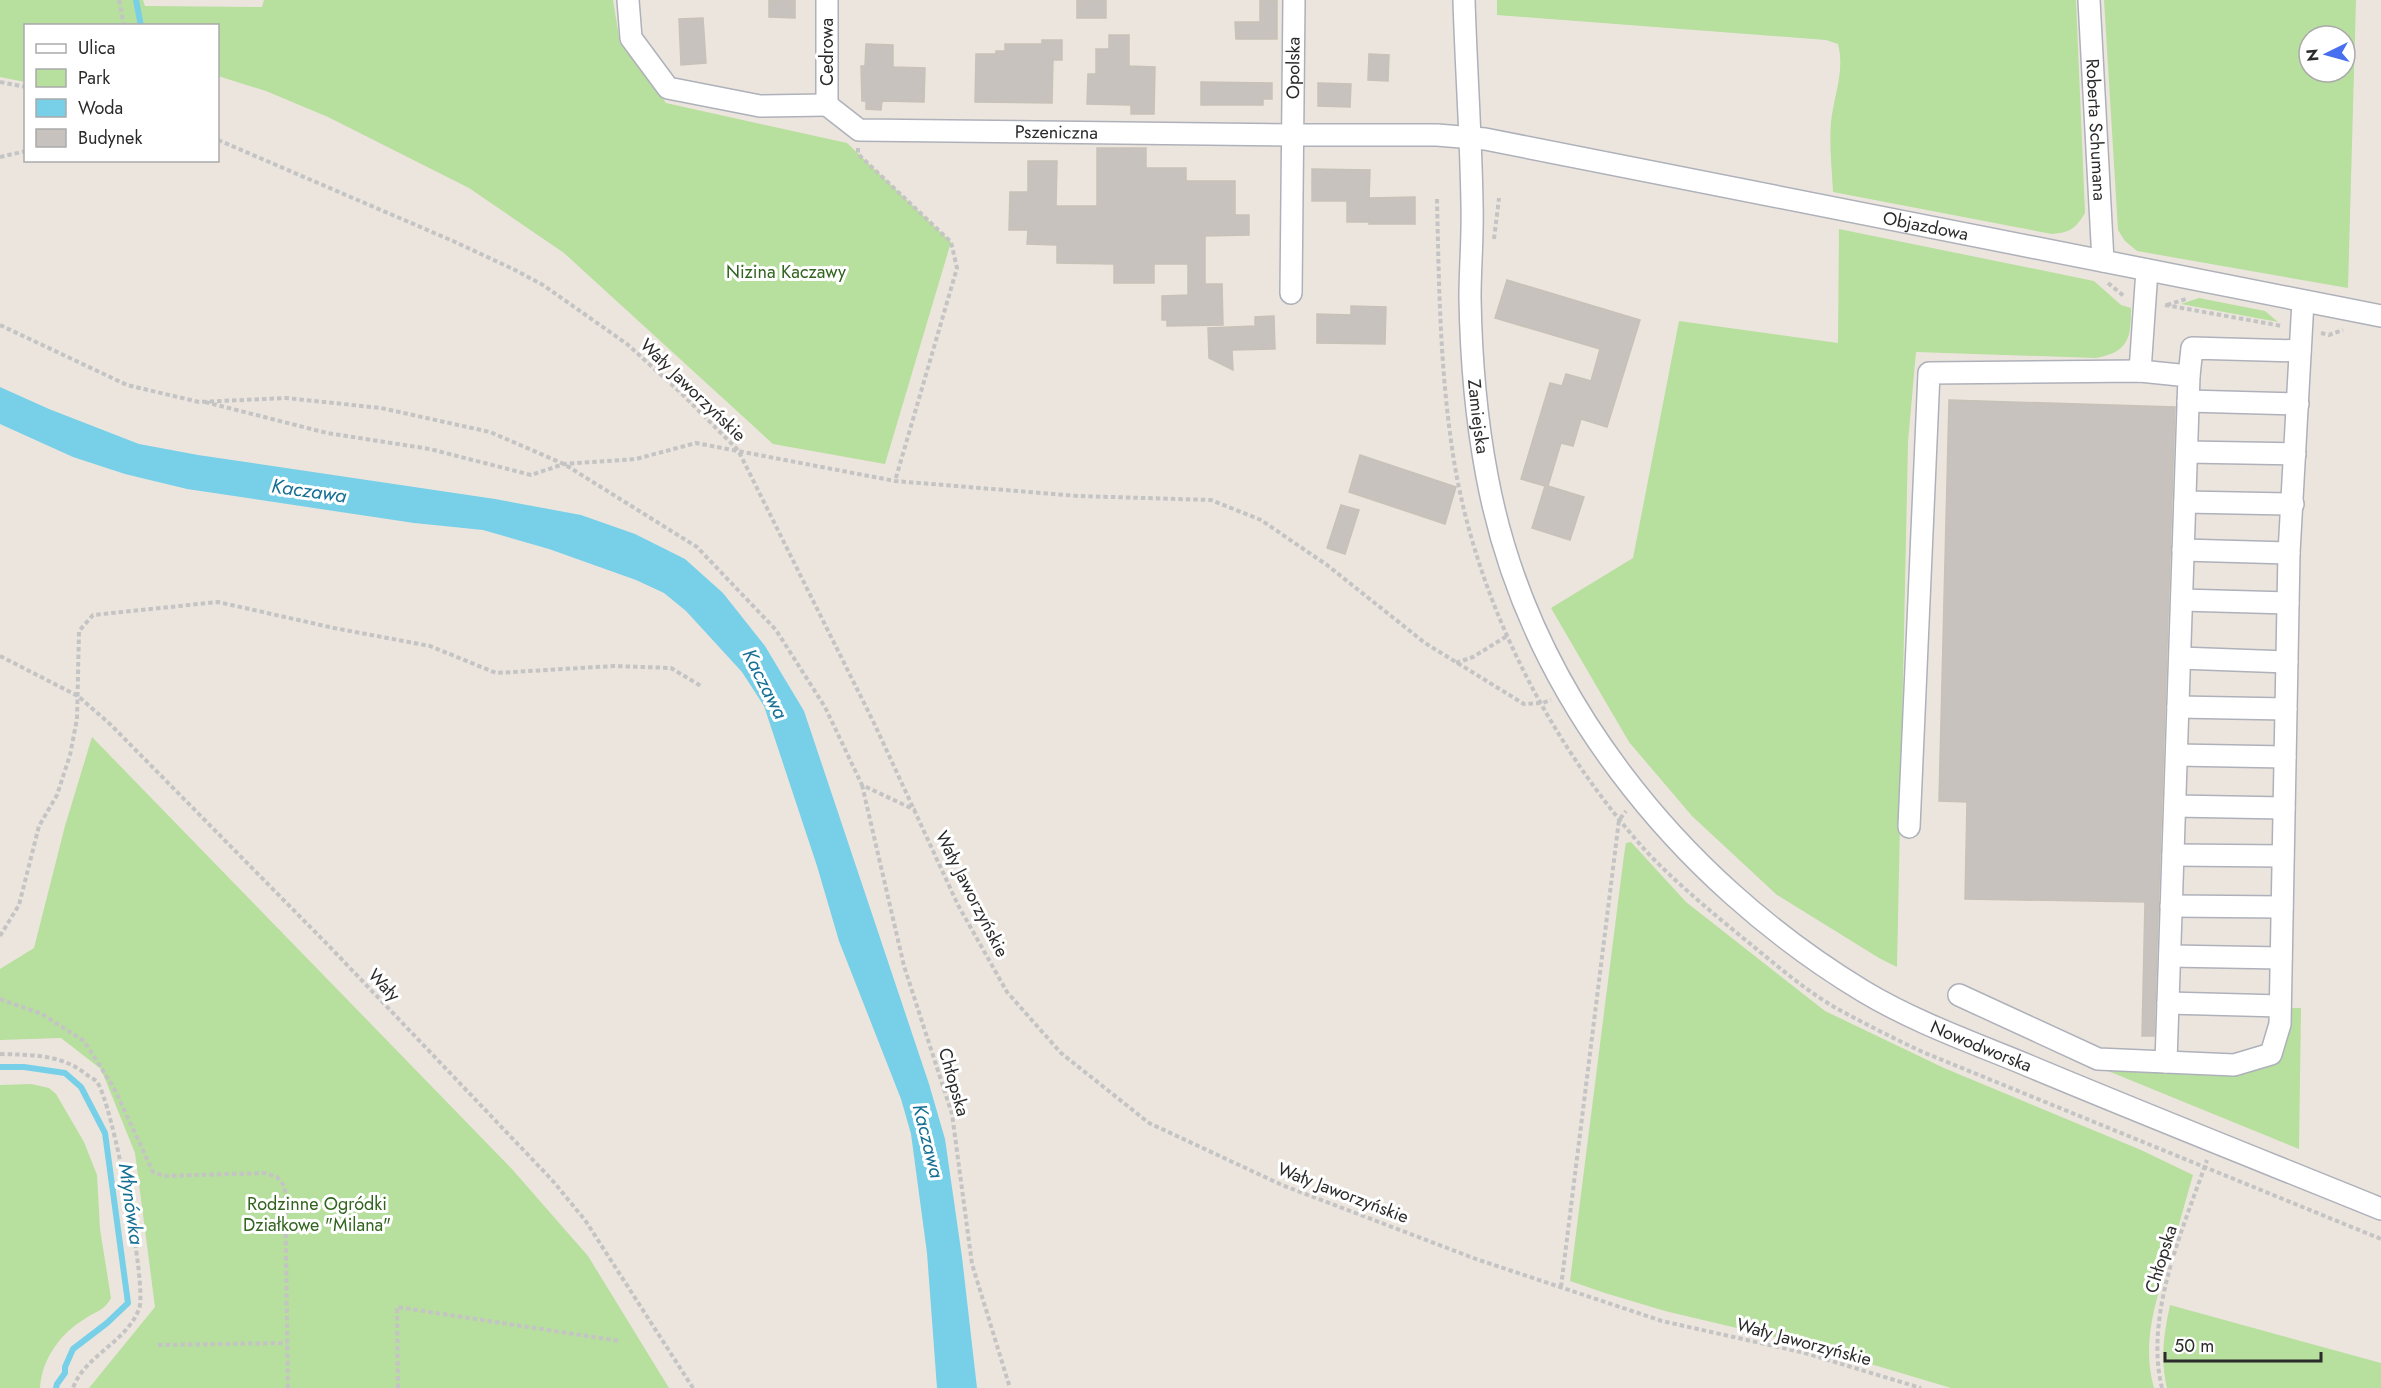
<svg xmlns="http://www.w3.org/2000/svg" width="2381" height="1388" viewBox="0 0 2381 1388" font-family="Jost,sans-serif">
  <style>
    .green { fill: #b7df9d; fill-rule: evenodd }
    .water { fill: #77d0e8 }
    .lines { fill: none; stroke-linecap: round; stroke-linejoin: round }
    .stream { stroke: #77d0e8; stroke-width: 6 }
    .building { fill: #c7c2bd; stroke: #c7c1b7; stroke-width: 1.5 }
    .minor-casing { stroke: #aeb1ba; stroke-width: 24 }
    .path { stroke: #c4c4c4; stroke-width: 4; stroke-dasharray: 4.5 3; stroke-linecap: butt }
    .minor { stroke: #fff; stroke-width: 21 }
    .labels { text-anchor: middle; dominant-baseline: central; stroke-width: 6; stroke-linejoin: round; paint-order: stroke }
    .street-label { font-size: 18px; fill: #2b2b2b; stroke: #fff }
    .park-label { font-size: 18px; fill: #31641e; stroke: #fff }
    .water-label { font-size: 20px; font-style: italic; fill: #156f94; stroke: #fff }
  </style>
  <rect width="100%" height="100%" fill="#ece5de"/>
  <path class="green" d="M0 0H143L145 6 262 7 264 0H613L620 43 666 103 847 143 951 242 885 464 773 444 564 253 469 188 328 117 266 91 218 76V26H26L25 82 0 77Z
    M1497 0H2076L2085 213C2075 229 2071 232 2052 234L1833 192C1832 170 1829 145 1831 122 1834 95 1845 71 1838 44L1826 40 1497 15Z
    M2104 0H2356L2348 288 2137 251 2125 241 2118 230ZM2309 36H2345V72H2309Z
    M1839 229 2094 281 2121 305 2131 308C2131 338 2129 352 2096 358L1916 352 1908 442 1897 967 1879 958 1777 895 1692 816 1629 742 1551 608 1633 558 1679 321 1838 343Z
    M2199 298 2265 311 2278 322 2181 304Z
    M92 737 511 1168 588 1256 669 1388H89L155 1307 135 1153 101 1069 61 1038 0 1040V969L34 948 65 826Z
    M1631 842 1686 902 1825 1011 1944 1068 2141 1150 2193 1175C2185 1202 2178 1229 2170 1256 2156 1299 2141 1343 2154 1388H1951L1804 1344 1665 1311 1605 1293 1570 1281 1624 855 1626 843Z
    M2290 1008H2301L2299 1149 2086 1062 2273 1059Z
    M31 1084 49 1088 56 1094 84 1142 97 1175 100 1229 111 1298C105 1310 97 1311 86 1318 61 1333 42 1358 40 1388H0V1085Z
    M2170 1305 2381 1363V1388H2167C2160 1360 2164 1333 2170 1305Z"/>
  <path class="water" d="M0 387 49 409 139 444 198 455 495 499 581 515 635 534 685 559 723 593 765 646 804 711 929 1084 945 1139 962 1257 977 1388H937L927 1253 911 1134 901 1099 839 941 817 866 764 706 742 672 686 611 664 593 636 580 549 549 483 530 414 523 187 489 125 474 73 457 0 424Z"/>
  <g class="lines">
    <path class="stream" d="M136 0 141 26
      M0 1067H24L65 1073 81 1087 105 1133 128 1303 107 1323 73 1349 65 1367V1373L57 1384 56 1388"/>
  </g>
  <path class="building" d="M769 0H795V18L769 17Z
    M1077 0H1106V18H1077Z
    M1260 0H1277V39H1236L1235 22H1260Z
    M703 18 706 63 681 65 679 19Z
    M1109 35H1129V66L1155 67 1154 114H1131V105L1087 104 1088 74H1096V49H1109Z
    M1042 40H1062V60H1053L1052 103 975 102 976 54H996V51H1005V44H1042Z
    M866 44 893 45V67L925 68 924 102 882 101 881 110 866 109V101H862L861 66H865Z
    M1369 54 1389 55 1388 81 1368 80Z
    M1201 82 1272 83V99H1263V105H1201Z
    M1318 83 1351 84 1350 107 1318 106Z
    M1097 148H1146V168H1186V181H1235V215H1249V235L1205 236V284H1222L1223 325 1167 326V320H1162V296L1188 295V264H1154V283H1114V264L1057 263V245L1027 244 1028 230H1009L1010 192H1028V161H1057L1056 206H1097Z
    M1312 169 1370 170 1369 198 1415 197V224H1369V222H1347V201H1312Z
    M1507 280 1640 320 1607 427 1581 419 1573 446 1561 443 1548 486 1584 497 1570 540 1532 528 1545 486 1521 479 1550 383 1562 386 1566 374 1591 381 1600 349 1495 318Z
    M1351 306 1386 307 1385 344 1317 343V314L1351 315Z
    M1274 316 1275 349 1232 350 1233 370 1209 358 1208 328 1255 326V317Z
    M1949 400 2175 407 2154 1036H2142L2145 902 1965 899 1967 802 1939 801Z
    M1360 455 1456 487 1445 524 1349 492Z
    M1341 505 1359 510 1345 554 1327 548Z"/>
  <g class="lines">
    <defs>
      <g id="minor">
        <path d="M628 0 631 38 668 88 760 106 827 105"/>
        <path d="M827 0V105"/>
        <path id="s1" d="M1464 0C1466 68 1471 136 1472 204 1473 236 1470 267 1470 298 1471 357 1476 418 1487 476 1527 692 1678 879 1863 991 1916 1023 1977 1044 2034 1068 2149 1116 2265 1162 2381 1209"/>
        <path id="s2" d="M2089 0 2103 261"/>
        <path id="s3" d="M827 105 859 130 1294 135H1437L1485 139 2381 316"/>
        <path id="s4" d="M1291 293 1294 0"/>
        <path d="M2140 371 2147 270"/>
        <path d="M2189 376 2192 348 2300 351"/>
        <path d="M2188 401 2298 404"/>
        <path d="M2187 452 2295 454"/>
        <path d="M2185 502 2293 504"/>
        <path d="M2183 550 2289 553"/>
        <path d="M2182 600 2288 603"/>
        <path d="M2180 658 2287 662"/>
        <path d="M2178 707 2286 709"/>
        <path d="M2177 755 2285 757"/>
        <path d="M2175 806 2284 808"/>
        <path d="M1909 827 1929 373 2140 371 2189 376 2166 1062"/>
        <path d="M2173 855 2283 856"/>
        <path d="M2171 906 2282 907"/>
        <path d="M2170 956 2281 958"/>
        <path d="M1959 995 2098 1059 2234 1065 2271 1054 2280 1024 2289 553 2303 301"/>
        <path d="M2168 1003 2280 1006"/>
      </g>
    </defs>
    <use href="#minor" class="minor-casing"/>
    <path class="path" d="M119 0 124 26
      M0 82 26 87
      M218 140 453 241 513 269 543 285 627 344 681 393 738 450 874 723 958 905 1007 992 1061 1053 1149 1123 1282 1185 1476 1259 1662 1321 1805 1353 1921 1388
      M858 148V154L951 242 957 268 895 481
      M0 157 26 151
      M1437 199C1439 288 1440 378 1455 467 1480 608 1550 743 1645 850 1675 882 1709 910 1743 938 1773 962 1803 989 1836 1008 1865 1024 1895 1039 1925 1053L2381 1239
      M1494 239 1499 198
      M2108 283 2125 297
      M2165 305 2282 326
      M2167 305 2186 299
      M0 325 127 385 199 402 286 398 381 408 490 432 564 464 697 547 776 630 825 707 862 785 915 810
      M2321 333 2329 335 2343 330
      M205 402 327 433 430 449 531 475 564 464 636 459 696 443 895 481 1078 496 1211 500 1261 520 1327 565 1425 643 1524 704 1542 703 1551 700
      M0 656 78 696 111 725 330 947 552 1180 585 1220 693 1388
      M1456 663 1473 657 1507 636
      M862 785 904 966 952 1114 972 1264 1010 1388
      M0 936 19 905 39 826 57 795 70 755 77 719 79 631 93 615 218 602 334 628 430 646 496 673 614 666 671 668 701 686
      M0 999 42 1014 84 1041 114 1088 153 1172 164 1176 265 1173 277 1177 285 1187 288 1388
      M0 1054C32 1055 60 1054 86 1074 89 1077 95 1079 97 1082 112 1101 148 1288 139 1309 126 1343 85 1355 73 1388
      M1561 1287 1619 820 1626 811
      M158 1345 287 1343
      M398 1388 397 1307 620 1341
      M2162 1388C2144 1315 2183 1229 2207 1160"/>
    <use href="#minor" class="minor"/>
  </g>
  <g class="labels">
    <g class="street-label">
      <text transform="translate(827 52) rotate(-90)">Cedrowa</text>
      <text stroke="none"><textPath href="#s4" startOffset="225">Opolska</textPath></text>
      <text stroke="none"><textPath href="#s2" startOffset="130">Roberta Schumana</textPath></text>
      <text stroke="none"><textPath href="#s3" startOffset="238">Pszeniczna</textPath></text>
      <text stroke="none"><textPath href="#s3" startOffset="1116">Objazdowa</textPath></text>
      <text transform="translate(693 390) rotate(44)">Wały Jaworzyńskie</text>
      <text stroke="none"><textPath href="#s1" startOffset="417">Zamiejska</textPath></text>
      <text transform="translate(972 894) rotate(63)">Wały Jaworzyńskie</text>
      <text transform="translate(384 985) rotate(46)">Wały</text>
      <text stroke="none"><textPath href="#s1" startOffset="1264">Nowodworska</textPath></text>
      <text transform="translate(954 1082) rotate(74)">Chłopska</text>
      <text transform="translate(1343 1193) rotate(21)">Wały Jaworzyńskie</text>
      <text transform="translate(2161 1259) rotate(-73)">Chłopska</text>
      <text transform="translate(1804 1342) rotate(15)">Wały Jaworzyńskie</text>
    </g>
    <g class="park-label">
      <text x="786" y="272">Nizina Kaczawy</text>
      <text x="317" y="1204">Rodzinne Ogródki<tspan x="317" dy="21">Działkowe "Milana"</tspan></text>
    </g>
    <g class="water-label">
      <text transform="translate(309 491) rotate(8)">Kaczawa</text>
      <text transform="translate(765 684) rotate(63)">Kaczawa</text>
      <text transform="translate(928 1141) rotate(76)">Kaczawa</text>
      <text transform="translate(131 1204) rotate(82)">Młynówka</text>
    </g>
  </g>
  <rect x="24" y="24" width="195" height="138" fill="#ffffff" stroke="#aaaaaa" stroke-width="1.5"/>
  <rect x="36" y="44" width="30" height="9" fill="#ffffff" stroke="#aaaaaa" stroke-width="1.5"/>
  <text x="78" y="54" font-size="18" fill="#2b2b2b">Ulica</text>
  <rect x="36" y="69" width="30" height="18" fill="#b7df9d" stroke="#aaaaaa" stroke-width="1.5"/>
  <text x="78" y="84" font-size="18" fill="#2b2b2b">Park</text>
  <rect x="36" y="99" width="30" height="18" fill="#77d0e8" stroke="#aaaaaa" stroke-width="1.5"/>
  <text x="78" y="114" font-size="18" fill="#2b2b2b">Woda</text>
  <rect x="36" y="129" width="30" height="18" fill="#c7c2bd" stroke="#aaaaaa" stroke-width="1.5"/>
  <text x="78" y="144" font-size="18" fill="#2b2b2b">Budynek</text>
  <g transform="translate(2327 54) rotate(265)"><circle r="28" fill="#ffffff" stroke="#aaaaaa" stroke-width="1.5"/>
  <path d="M0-4.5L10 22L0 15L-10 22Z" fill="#476fef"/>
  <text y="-9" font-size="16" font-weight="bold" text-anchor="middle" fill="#2b2b2b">N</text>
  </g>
  <path d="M2165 1352v9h156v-9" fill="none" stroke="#2b2b2b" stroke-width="3"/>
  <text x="2174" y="1352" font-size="18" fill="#2b2b2b" stroke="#ffffff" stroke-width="4.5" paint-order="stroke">50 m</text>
</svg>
